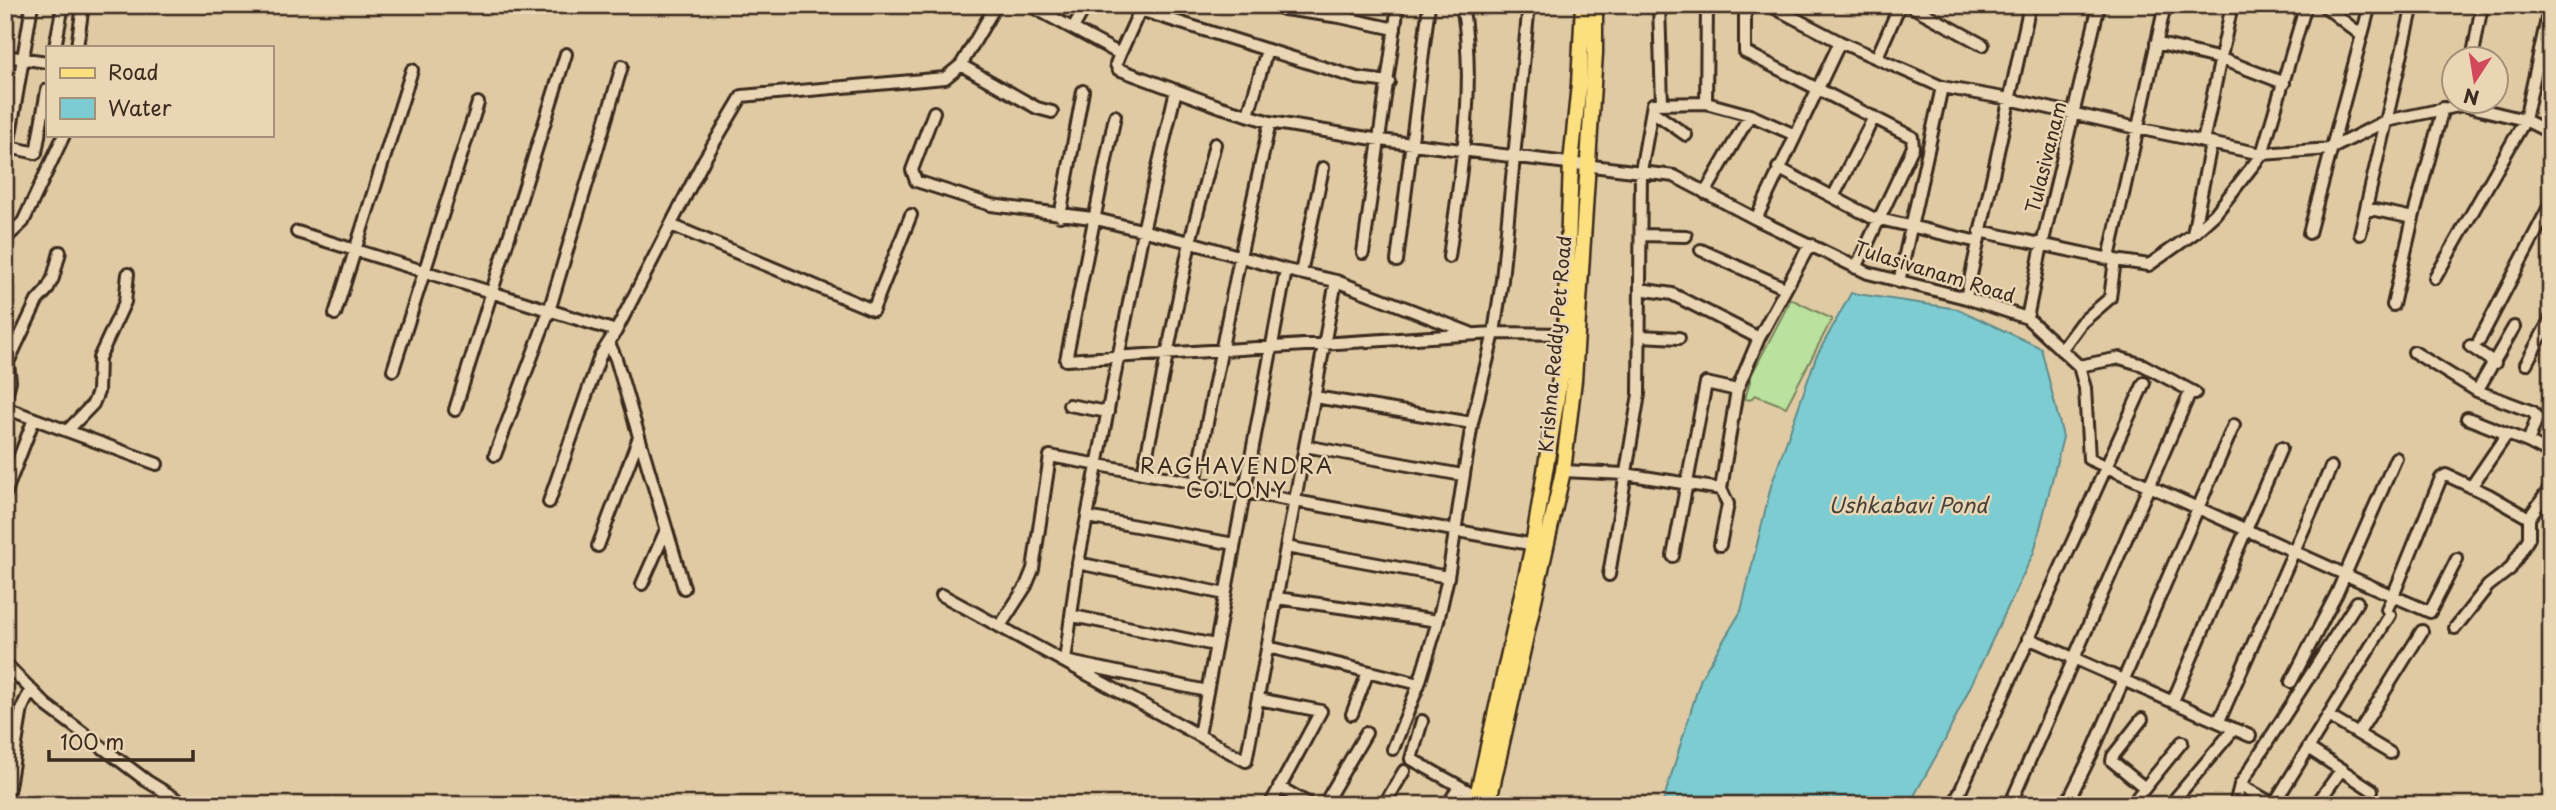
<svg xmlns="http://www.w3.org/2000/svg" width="2556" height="810" viewBox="0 0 2556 810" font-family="'Playpen Sans',sans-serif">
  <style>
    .green { fill: #bae19d; stroke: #7a865e; stroke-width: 2 }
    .water { fill: #7bccd2; stroke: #618b8a; stroke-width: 2 }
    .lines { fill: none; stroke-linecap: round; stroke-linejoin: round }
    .minor-casing { stroke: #3b2a1e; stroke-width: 16 }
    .major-casing { stroke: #3b2a1e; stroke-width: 19 }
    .minor { stroke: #ead5b4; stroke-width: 10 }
    .major { stroke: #fce080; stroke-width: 14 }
    .labels { text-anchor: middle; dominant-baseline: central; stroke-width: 5; stroke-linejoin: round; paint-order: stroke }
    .street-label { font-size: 19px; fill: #3b2a1e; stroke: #ead5b4 }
    .neighbourhood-label { font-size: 21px; letter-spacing: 2px; fill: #3b2a1e; stroke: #ead5b4 }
    .water-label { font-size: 21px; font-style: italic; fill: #454239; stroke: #ead5b4 }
  </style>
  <rect width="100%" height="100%" fill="#dfcaa4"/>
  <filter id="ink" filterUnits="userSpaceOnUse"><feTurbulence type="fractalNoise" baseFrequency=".0143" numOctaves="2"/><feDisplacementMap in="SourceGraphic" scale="14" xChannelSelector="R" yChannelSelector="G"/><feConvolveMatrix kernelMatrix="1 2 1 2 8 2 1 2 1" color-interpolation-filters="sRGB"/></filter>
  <g filter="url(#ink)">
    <path class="green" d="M1791 299 1832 319 1786 407 1755 395 1750 400 1745 399 1752 374Z"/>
    <path class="water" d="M1851 293 1958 309 2041 348 2063 437 2034 552 1945 740 1909 805H1662L1701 678 1741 611 1771 486 1816 357Z"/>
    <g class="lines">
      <defs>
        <path id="minor" d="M1029 5 1120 54 1116 64 1118 69 1221 107 1270 122 1380 140 1674 176 1756 219 1868 273 1966 298 2027 318 2079 366 2085 388 2089 459 2393 596 2441 478 2446 475 2489 495 2529 518
          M1277 5 1284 9 1340 17 1395 29
          M1659 5 1662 104
          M1745 5V52L1912 137 1913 147 1856 268
          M1769 5 1840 42 1942 87 2009 99 2137 128 2262 154 2330 149 2386 121 2463 105 2525 120 2551 133
          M1909 5 1983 45
          M2323 5 2361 35
          M1073 28 1086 5
          M2156 43 2221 59 2284 83
          M55 47 63 5
          M77 47 83 5
          M1120 54 1140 10 1357 78 1389 82
          M5 56 47 62
          M1877 57 1900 5
          M2472 60 2482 5
          M961 65 1037 108 1052 112
          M1176 90 1143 231 1078 563 1065 661 1207 691
          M1706 103 1707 5
          M1652 111 1686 135
          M934 112 912 170 916 181 991 205 1092 218 1190 242 1286 270 1336 281 1470 333
          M1248 115 1267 50
          M1115 116 1066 360 1494 333 1565 334
          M2203 142 2232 5
          M5 146 36 153 47 90
          M8 147 32 5
          M1778 168 1871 217 1978 242
          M1705 193 1750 115
          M1833 197 1874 117
          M2366 208 2413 218
          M1060 216 1083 91
          M1756 219 1840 42
          M671 225 873 310 911 215
          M1980 231 2114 260
          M297 232 616 331
          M2309 233 2370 5
          M2193 234 2211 144
          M2360 234 2413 5
          M1641 235 1686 236
          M5 239 23 222 64 135
          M1701 250 1785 288
          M1363 253 1398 5
          M1449 257C1460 176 1477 86 1462 5
          M2109 258 2165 5
          M1397 261 1429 5
          M1301 273 1323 168
          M2435 278 2525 120 2550 5
          M1899 282 1942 87
          M1640 289 1672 294 1759 338
          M1966 298 2030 5
          M2393 305 2413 218 2443 108
          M335 314 412 70
          M2027 318 2042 245 2099 5
          M1640 336 1679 338
          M5 338 10 381 5 400
          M2479 341 2551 203
          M609 343 616 359 684 588
          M2470 346 2495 363
          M2061 350 2081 323 2110 298 2115 260 2149 265 2193 234 2215 214 2262 154 2306 5
          M2414 352 2477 391 2533 412 2537 418 2528 442 2551 454
          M9 360 37 301 47 290 53 278 60 252
          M2526 364 2551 318
          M2079 366 2120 358 2143 365 2195 393
          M393 370 478 103
          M2477 391 2514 327
          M1315 397 1472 423
          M1069 405 1108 412
          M5 408 157 464
          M455 410 566 54
          M2467 418 2528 442
          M67 431 93 404 98 392 99 358 125 302 128 274
          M1305 446 1462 475
          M495 455 549 311 622 66
          M1563 471 1625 474 1721 489
          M1143 473 1190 242 1215 144
          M1195 483 1240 257 1270 122
          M2471 487 2507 434
          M5 494 34 419
          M549 502 600 356 616 331 704 160 742 96 945 78 961 65 996 5
          M1087 517 1234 544
          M1720 545 1728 504 1721 489 1737 390 1759 338 1810 244
          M598 546 639 437
          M1286 547 1448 577
          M1673 556 1706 383 1737 390
          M1078 563 1225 594
          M1609 575 1639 394 1641 171 1653 104 1706 103 1750 115 1795 135
          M642 584 666 530
          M942 595 1246 761 1336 281
          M1277 598 1438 621
          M2387 609 2393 596 2430 612 2457 559
          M1073 616 1215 645
          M1000 626 1026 586 1033 569 1050 456 1540 546
          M2455 628 2488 586 2510 569 2529 538V518L2551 487
          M2028 638 2250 736
          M1268 647 1419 684
          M5 663 46 705 147 781 186 805
          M2291 682 2337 593 2396 458
          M1258 699 1321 711 1270 805
          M2173 701 2281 448
          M1352 714 1368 672
          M2328 716 2390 753
          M2142 719 2113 756 2112 761 2145 788
          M1422 721 1411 759 1477 796
          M2219 721 2331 467
          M2358 734 2422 631
          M1199 735 1286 270
          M2308 748 2372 790
          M1393 749 1419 684 1438 621 1448 577 1472 423 1494 333 1502 280 1528 14
          M2240 785 2275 805
          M1279 787 1311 805
          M2093 802 2097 805
          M2274 804 2390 615
          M6 805 22 708 31 689
          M1324 805 1366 733
          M1384 805 1404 771
          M1448 805 1456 791
          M1954 805 2144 383
          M2010 805 2188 397
          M2066 805 2091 755 2234 425
          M2131 805 2182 742
          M2170 805 2234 729
          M2235 805 2240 785 2357 602
          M2316 805 2342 769"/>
        <path id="major" d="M1475 805 1533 545 1561 373 1565 334 1571 163 1579 84 1583 5
          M1488 805 1563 471 1574 380 1595 53V5"/>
      </defs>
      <use href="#minor" class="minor-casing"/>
      <use href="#major" class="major-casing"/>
      <use href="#minor" class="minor"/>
      <use href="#major" class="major"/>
    </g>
  </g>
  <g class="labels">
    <g class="street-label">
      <text transform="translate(2045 157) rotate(-76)">Tulasivanam</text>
      <text transform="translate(1935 271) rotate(17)">Tulasivanam Road</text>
      <text transform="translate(1554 344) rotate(-85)">Krishna Reddy Pet Road</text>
    </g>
    <g class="neighbourhood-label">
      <text x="1237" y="465">RAGHAVENDRA<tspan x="1237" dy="24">COLONY</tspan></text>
    </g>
    <g class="water-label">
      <text x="1908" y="504">Ushkabavi Pond</text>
    </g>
  </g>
  <rect width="2556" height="810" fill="none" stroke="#ead5b4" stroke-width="28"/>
  <rect x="14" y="14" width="2528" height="782" fill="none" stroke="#3b2a1e" stroke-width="2.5" filter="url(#ink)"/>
  <rect x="46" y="46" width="228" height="91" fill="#ead5b4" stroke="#a49178" stroke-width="2"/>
  <rect x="60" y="68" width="35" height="10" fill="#fce080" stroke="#a49178" stroke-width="2"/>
  <text x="108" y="80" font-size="21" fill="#3b2a1e">Road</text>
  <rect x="60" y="98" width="35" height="21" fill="#7bccd2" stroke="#a49178" stroke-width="2"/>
  <text x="108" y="116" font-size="21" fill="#3b2a1e">Water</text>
  <g transform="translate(2475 80) rotate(192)"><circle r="33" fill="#ead5b4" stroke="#a49178" stroke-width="2"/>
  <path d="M0-5L12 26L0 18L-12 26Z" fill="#d1495b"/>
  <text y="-10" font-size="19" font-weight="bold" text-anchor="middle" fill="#3b2a1e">N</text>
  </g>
  <path d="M49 750v10h144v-10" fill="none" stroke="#3b2a1e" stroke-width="3.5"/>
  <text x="60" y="750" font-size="21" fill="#3b2a1e" stroke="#ead5b4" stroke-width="5" paint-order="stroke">100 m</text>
</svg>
